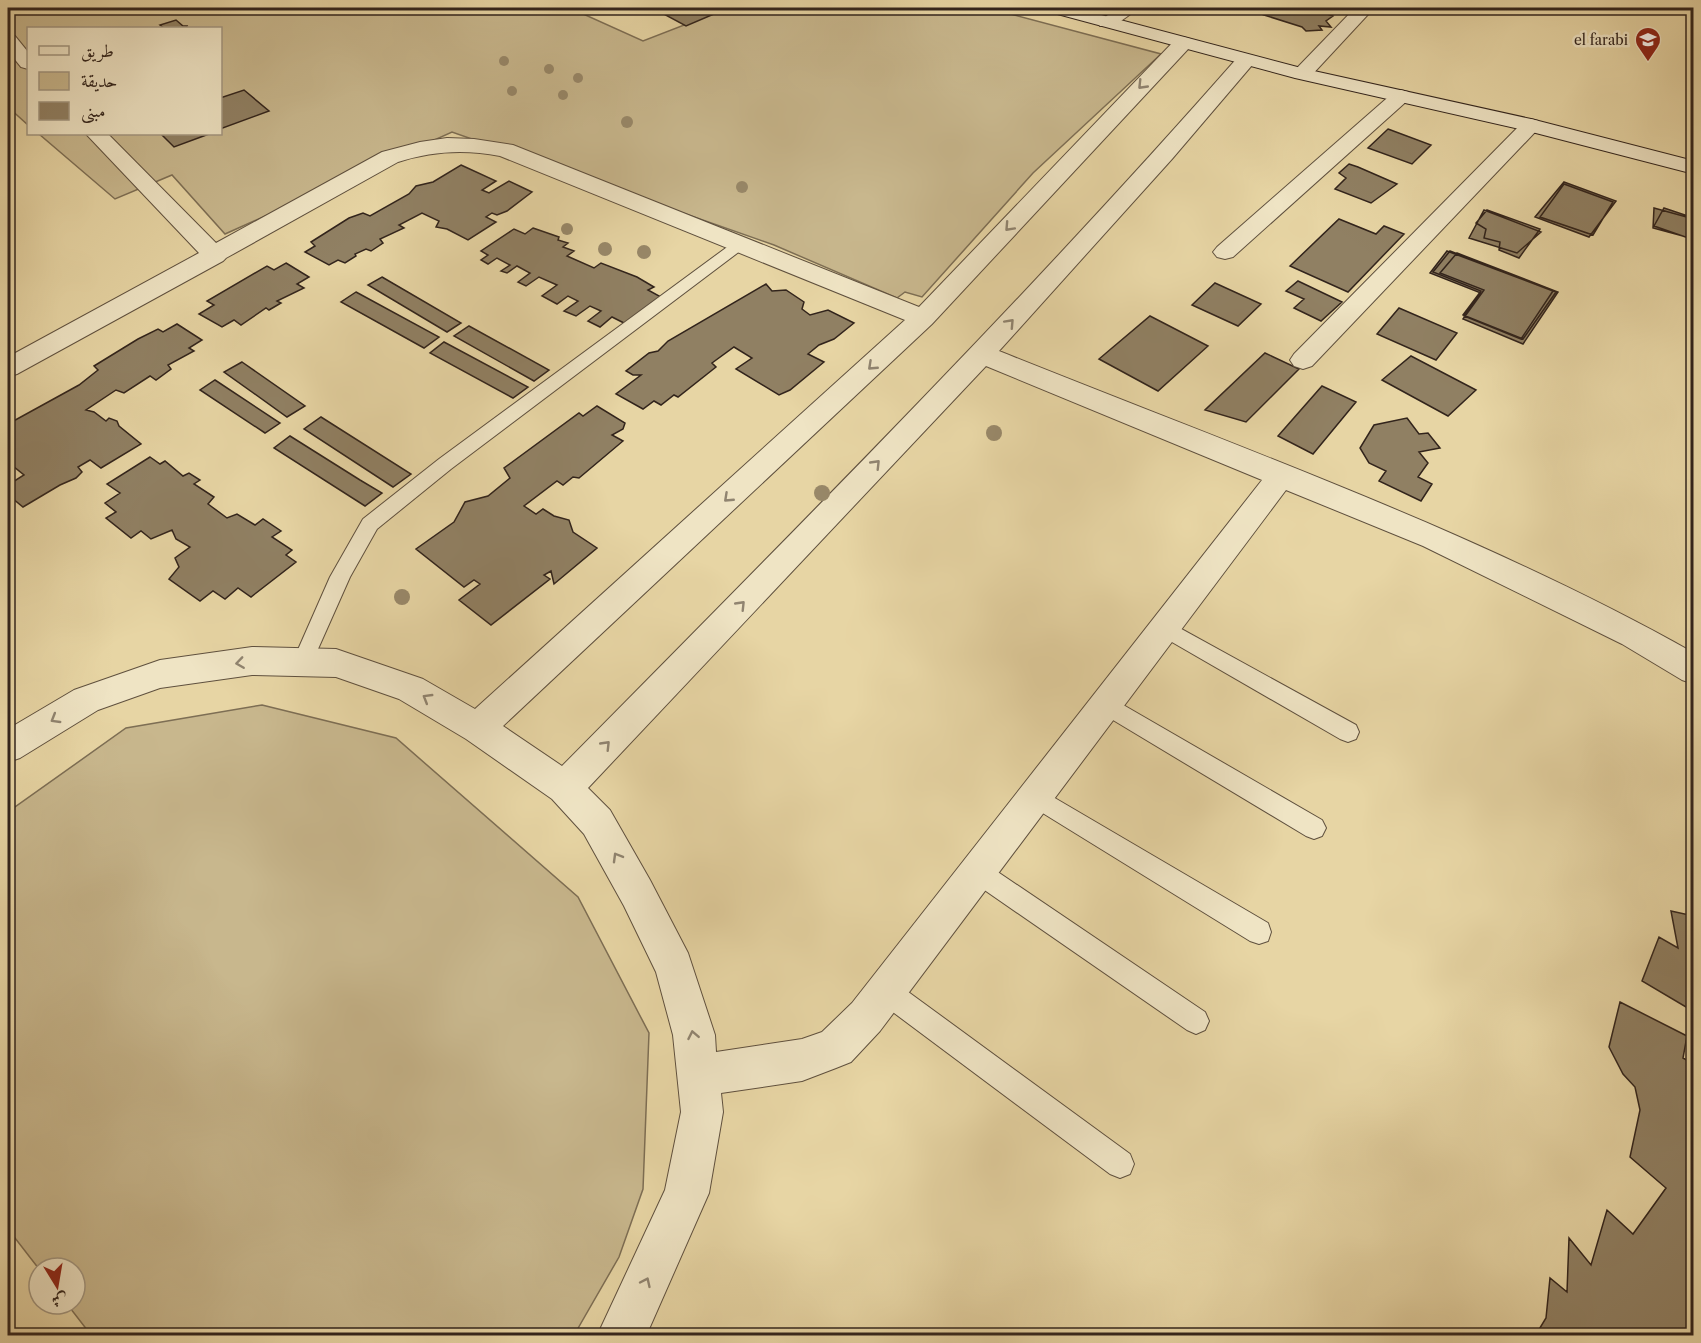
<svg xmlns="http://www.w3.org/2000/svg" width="1701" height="1343" viewBox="0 0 1701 1343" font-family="'Libre Caslon Text',Amiri,serif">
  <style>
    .green { fill: #c8b78d; stroke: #7d6e54; stroke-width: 1.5 }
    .building { fill: #908063; stroke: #32241c; stroke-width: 1.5 }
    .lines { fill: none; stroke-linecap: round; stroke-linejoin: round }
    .lane-casing { stroke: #5f503e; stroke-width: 2 }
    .street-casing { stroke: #5f503e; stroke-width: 2 }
    .secondary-casing { stroke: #32241c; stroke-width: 2 }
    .lane { fill: #efe4c4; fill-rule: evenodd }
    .street { fill: #efe4c4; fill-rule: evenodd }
    .secondary { fill: #efe4c4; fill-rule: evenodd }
    .tree { fill: #988869 }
    .oneway { stroke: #908470 }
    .labels { text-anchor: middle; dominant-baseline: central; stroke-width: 5; stroke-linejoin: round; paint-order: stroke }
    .far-poi-label { font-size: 14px; fill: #32241c; stroke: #efe4c4; text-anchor: end }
  </style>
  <rect width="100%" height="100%" fill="#e7d5a4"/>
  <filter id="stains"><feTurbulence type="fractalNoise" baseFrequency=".00333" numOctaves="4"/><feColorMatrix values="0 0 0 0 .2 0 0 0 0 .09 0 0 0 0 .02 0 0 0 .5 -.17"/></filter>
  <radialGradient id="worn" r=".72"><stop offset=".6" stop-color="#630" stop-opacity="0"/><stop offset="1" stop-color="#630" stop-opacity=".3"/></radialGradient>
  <path class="green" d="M8 8H570L643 41 728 8H988L1161 54 1033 173 922 297 905 292 897 298 774 245 452 132 225 234 172 175 115 199 39 134H220V28H28V125L8 107Z
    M262 705 396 738 578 897 649 1033 643 1189 619 1257 577 1330 568 1335H91L67 1304H75V1268L39 1269 8 1229V812L126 728Z"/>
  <path class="building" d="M667 8H728L686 26 658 11Z
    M1276 8H1310L1333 16 1326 21 1331 27 1319 26 1322 30 1306 31 1302 27 1264 15Z
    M176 20 183 26H187L186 28H164L160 25Z
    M244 90 269 111 220 129V98Z
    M1388 129 1431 145 1412 164 1368 148Z
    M161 134H209L174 147Z
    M1349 164 1358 167 1397 184 1371 203 1335 189 1346 178 1339 173Z
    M461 165 496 181 482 190 489 193 509 181 532 192 507 211 497 215 492 213 486 217 496 222 468 240 447 229 436 227 439 221 422 213 399 225 404 228 380 239 383 243 371 251 366 249 355 254 356 256 345 263 338 260 329 265 305 252 315 246 311 242 349 218 363 213 370 216 409 194 416 186 433 182Z
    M1564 182 1616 201 1589 237 1535 217Z
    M1564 184 1613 202 1593 235 1540 217Z
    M1654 208 1694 219V239L1653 228Z
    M1664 208 1694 218V240L1654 226Z
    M1484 210 1541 232 1517 253 1469 238Z
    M1487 210 1540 229 1519 258 1499 250 1500 242 1484 238 1486 229 1476 223Z
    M1339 219 1376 234 1384 226 1404 234 1348 292 1290 266Z
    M533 228 559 237 558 240 568 243 563 247 574 251 567 256 594 268 601 263 637 277 654 287 648 290 661 297 626 324 612 317 600 327 588 321 601 311 590 306 576 316 564 311 578 301 568 296 557 304 542 296 557 285 539 277 526 286 518 282 530 273 517 266 507 273 501 271 510 265 497 258 488 264 481 260 488 255 481 251 514 229 525 234Z
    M1447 251 1553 291 1521 339 1464 316 1481 293 1430 273Z
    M1450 251 1556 292 1523 339 1463 315 1481 291 1433 272Z
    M1457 253 1558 292 1523 344 1463 319 1484 290 1440 273Z
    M286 263 309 277 297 284 304 288 277 301 281 303 269 310 266 308 241 325 234 320 222 327 199 314 214 305 207 301 267 266 274 270Z
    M382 277 461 323 447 332 368 285Z
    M1298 281 1342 302 1321 321 1294 308 1304 299 1286 291Z
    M1215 283 1261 304 1238 326 1192 305Z
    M766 284 772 291 786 290 804 302 802 309 810 315 828 310 854 323 834 339 819 345 808 354 824 362 790 390 779 395 736 369 752 358 734 347 712 363 716 367 678 397 674 395 661 405 654 401 643 409 616 394 641 375H633L626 371 649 353 658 351 668 341Z
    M356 292 439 337 424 348 341 302Z
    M1399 308 1457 333 1436 360 1377 334Z
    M1150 316 1208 346 1158 391 1099 359Z
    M177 324 202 340 189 348 194 351 168 365 171 369 156 380 150 376 124 393 116 390 86 410 94 412 106 421 109 418 117 421 119 426 141 444 101 468 90 460 78 467 82 472 76 478 60 485 23 507 12 498 8 494V485L24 475 14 467 8 471V424L79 385 98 370 94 366 138 339 158 329 163 332Z
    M469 326 549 370 534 381 454 336Z
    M444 342 528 387 513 398 430 353Z
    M1265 353 1299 369 1246 422 1205 410Z
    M1411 356 1476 390 1448 416 1382 380Z
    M242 362 305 406 287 417 224 372Z
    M215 380 280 423 265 433 200 390Z
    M1322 386 1356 402 1313 454 1278 436Z
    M597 406 625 423 623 429 612 435 623 441 579 478 573 477 563 485 557 481 524 506 536 514 543 509 554 516 569 520 573 532 597 548 554 584 551 571 544 575 550 579 491 625 459 600 480 584 474 580 464 587 416 549 454 522 465 502 488 496 510 478 504 468 579 413 583 416Z
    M321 417 411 474 393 487 304 429Z
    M1407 418 1419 434 1428 433 1440 448 1419 452 1428 463 1418 477 1432 484 1421 501 1379 481 1386 471 1369 463 1360 448 1374 425Z
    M290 436 360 480 382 493 365 506 274 448Z
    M150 457 160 464 165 461 183 476 189 473 200 480 194 484 214 497 208 504 227 518 237 514 255 525 263 519 281 531 272 537 292 550 286 555 296 562 251 597 238 588 225 599 213 591 200 601 169 579 179 567 175 558 190 547 176 539 172 530 151 539 141 531 131 538 106 518 116 512 105 503 120 493 107 484Z
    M1671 911 1694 916V998L1686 1007 1642 981 1659 937 1678 948Z
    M1620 1002 1687 1036 1683 1058 1694 1064V1336H1535L1546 1318 1550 1278 1567 1292 1569 1238 1591 1265 1607 1210 1633 1234 1666 1188 1630 1157 1640 1110 1635 1087 1623 1074 1609 1047Z"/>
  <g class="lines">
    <defs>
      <path id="lane" d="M739 240 747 245 744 248 451 469 377 529 350 577 310 667 303 670 296 667 293 661 330 577 363 519 439 459 734 242Z
        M1165 620 1356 725 1359 732 1356 739 1348 742 1340 739 1158 634 1155 628 1158 622Z
        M1106 695 1322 820 1326 828 1322 836 1314 839 1306 836 1098 711 1095 704 1098 697Z
        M1036 787 1268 923 1271 932 1268 941 1259 944 1250 941 1028 804 1025 797 1028 790Z
        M978 861 986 864 1205 1012 1209 1021 1205 1030 1196 1034 1187 1030 970 880 966 872 970 864Z
        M887 979 896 983 1130 1154 1134 1164 1130 1174 1120 1178 1110 1174 878 1001 874 992 878 983Z"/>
      <path id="street" d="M1118 8H1139L1114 26H1100L1098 22Z
        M1355 8H1374L1309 78H1295L1292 74 1295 70Z
        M8 34 15 36 28 52V69L21 67 8 51Z
        M1183 37 1190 39 1193 43 1190 47 932 324 503 726 562 766C792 533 1023 302 1239 56H1253L1256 60 1253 64 1172 159 999 351C1232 445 1475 530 1694 653V684L1682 680 1622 644 1423 546 1286 490 880 1031 851 1062 836 1068 802 1081 721 1093 723 1112 709 1193 646 1336H597L665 1190 681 1112 673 1035 656 972 624 906 584 834 552 799 466 739 399 699 336 677 252 675 160 688 98 710 20 758 8 762V729L74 690 160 660 252 647 336 649 423 679 475 709 905 320 500 156C464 149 432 151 398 162L226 258 223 261 17 374 8 377V357L199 253 86 134H108L216 243 382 152 420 142 447 138 474 139 513 145 919 307 1176 39ZM986 366 1262 480 852 1003 822 1032 802 1039 716 1052 715 1035 688 953 650 880 610 810 588 788Z
        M1401 90 1408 92 1411 96 1408 100 1233 257 1225 259 1217 257 1213 252 1217 247 1394 92Z
        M1531 119 1538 121 1541 125 1538 129 1312 366 1303 369 1294 366 1290 360 1294 354 1524 121Z"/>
      <path id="secondary" d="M1047 8H1075L1305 69 1531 119 1694 161V174L1528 131 1295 78 1050 12Z"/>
    </defs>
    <use href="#lane" class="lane-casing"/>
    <use href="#street" class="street-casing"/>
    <use href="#secondary" class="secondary-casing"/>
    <use href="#lane" class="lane"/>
    <use href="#street" class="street"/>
    <use href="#secondary" class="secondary"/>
  </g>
  <g class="tree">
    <circle cx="504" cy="61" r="5"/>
    <circle cx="549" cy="69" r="5"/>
    <circle cx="578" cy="78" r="5"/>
    <circle cx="512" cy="91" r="5"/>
    <circle cx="563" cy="95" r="5"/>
    <circle cx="627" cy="122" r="6"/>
    <circle cx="742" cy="187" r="6"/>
    <circle cx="567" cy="229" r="6"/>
    <circle cx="605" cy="249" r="7"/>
    <circle cx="644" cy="252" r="7"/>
    <circle cx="994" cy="433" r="8"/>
    <circle cx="822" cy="493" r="8"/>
    <circle cx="402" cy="597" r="8"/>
  </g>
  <defs><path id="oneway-chevron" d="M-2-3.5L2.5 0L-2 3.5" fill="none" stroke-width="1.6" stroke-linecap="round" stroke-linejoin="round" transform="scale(1.5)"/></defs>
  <g class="oneway">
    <use href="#oneway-chevron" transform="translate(1142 85) rotate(134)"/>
    <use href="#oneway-chevron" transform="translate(1009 227) rotate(133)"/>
    <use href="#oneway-chevron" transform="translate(1010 323) rotate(-47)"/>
    <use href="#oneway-chevron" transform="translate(872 366) rotate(137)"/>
    <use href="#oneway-chevron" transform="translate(876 464) rotate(-46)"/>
    <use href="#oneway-chevron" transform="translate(728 498) rotate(137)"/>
    <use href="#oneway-chevron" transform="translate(741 605) rotate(-46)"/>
    <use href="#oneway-chevron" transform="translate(240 663) rotate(172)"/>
    <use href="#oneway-chevron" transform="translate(427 698) rotate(-149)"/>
    <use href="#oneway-chevron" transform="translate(55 719) rotate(149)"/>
    <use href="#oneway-chevron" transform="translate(606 745) rotate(-46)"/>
    <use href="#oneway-chevron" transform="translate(617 857) rotate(-120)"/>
    <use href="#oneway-chevron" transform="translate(693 1035) rotate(-101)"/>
    <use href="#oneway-chevron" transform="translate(646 1282) rotate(-65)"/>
  </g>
  <defs>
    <symbol id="school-pin" viewBox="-11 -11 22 30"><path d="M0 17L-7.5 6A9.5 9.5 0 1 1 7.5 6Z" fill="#8f2418" stroke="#efe4c4"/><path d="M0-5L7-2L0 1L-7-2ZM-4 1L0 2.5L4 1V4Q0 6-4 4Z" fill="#fff"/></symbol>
  </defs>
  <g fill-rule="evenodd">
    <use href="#school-pin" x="1633" y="25" width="30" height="40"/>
  </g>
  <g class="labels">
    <g class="far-poi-label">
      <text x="1628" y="40">el farabi</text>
    </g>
  </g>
  <rect width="1701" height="1343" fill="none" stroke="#e7d5a4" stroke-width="30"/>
  <rect x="9" y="9" width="1683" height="1325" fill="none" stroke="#32241c" stroke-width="3"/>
  <rect x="15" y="15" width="1671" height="1313" fill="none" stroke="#32241c" stroke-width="1.5"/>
  <rect x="27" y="27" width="195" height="108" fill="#efe4c4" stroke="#a39781" stroke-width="1.5"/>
  <rect x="39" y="46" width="30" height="9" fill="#efe4c4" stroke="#a39781" stroke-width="1.5"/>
  <text x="81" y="57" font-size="18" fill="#32241c">طريق</text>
  <rect x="39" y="72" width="30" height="18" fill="#c8b78d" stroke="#a39781" stroke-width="1.5"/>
  <text x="81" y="87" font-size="18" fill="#32241c">حديقة</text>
  <rect x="39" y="102" width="30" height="18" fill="#908063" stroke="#a39781" stroke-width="1.5"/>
  <text x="81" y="117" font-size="18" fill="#32241c">مبنى</text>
  <g transform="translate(57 1286) rotate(169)"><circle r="28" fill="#efe4c4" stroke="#a39781" stroke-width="1.5"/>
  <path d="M0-4.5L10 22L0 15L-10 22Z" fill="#8f2418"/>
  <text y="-9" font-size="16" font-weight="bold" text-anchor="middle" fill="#32241c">ش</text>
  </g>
  <rect width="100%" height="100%" filter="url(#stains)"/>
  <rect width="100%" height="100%" fill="url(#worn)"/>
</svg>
